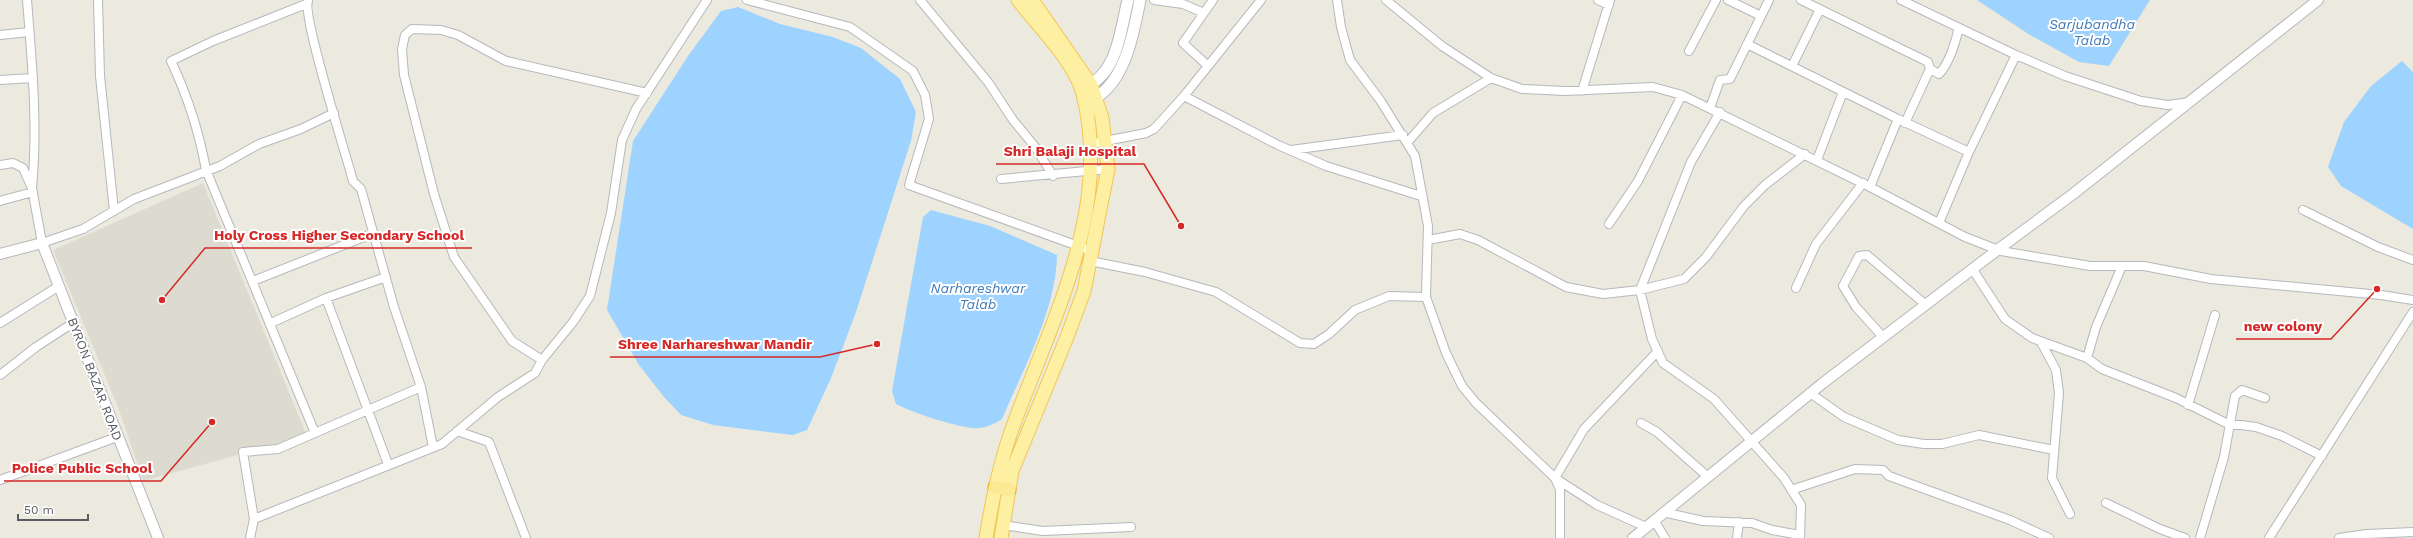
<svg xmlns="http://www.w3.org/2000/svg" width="2413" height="538" viewBox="0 0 2413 538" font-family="'Work Sans',sans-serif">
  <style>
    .education { fill: #dddbd0 }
    .water { fill: #9dd3fe }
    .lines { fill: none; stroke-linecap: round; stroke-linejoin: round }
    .minor-casing { stroke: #b5b8bc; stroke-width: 10 }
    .tertiary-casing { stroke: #b5b8bc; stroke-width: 12 }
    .secondary-casing { stroke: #b5b9bf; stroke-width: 13 }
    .primary-casing { stroke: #f0c654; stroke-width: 15 }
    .trunk-casing { stroke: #e9a302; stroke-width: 15 }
    .minor { stroke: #fff; stroke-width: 8 }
    .tertiary { stroke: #fff; stroke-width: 10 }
    .secondary { stroke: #fff; stroke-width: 11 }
    .primary { stroke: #fef0a2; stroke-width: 13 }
    .trunk { stroke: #fde894; stroke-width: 13 }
    .labels { text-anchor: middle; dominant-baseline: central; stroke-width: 4; stroke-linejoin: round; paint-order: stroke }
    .street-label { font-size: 13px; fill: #585c61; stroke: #fff }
    .water-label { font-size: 14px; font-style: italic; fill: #3e79b8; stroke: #fff }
    .leader { fill: none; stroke: #d62828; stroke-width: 1.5 }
    .callout-dot { fill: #d62828; stroke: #fff; stroke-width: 1.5 }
    .callout-label { font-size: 14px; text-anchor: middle; font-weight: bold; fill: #d62828; stroke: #fff; stroke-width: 4; stroke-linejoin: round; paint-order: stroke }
  </style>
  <rect width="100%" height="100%" fill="#ece9df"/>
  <path class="education" d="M203 183 307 436 143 481 118 407 53 250Z"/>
  <path class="water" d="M1977 0H2150L2109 66 2079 62 2030 35Z
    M738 7 780 24 833 37 861 48 900 79 916 112 911 141 855 315 831 378 807 430 793 435 713 425 681 415 664 397 639 365 607 310 633 141 688 56 721 11Z
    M2402 61 2413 72V229L2341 186 2328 167 2344 122 2371 86Z
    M931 210 990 226 1057 255C1056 311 1023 369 1002 419 994 424 988 427 979 428 963 430 911 412 896 404L892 391 923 217Z"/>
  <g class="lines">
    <defs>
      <path id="minor" d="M27 0C32 62 38 125 32 188
        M98 0 100 76 114 211
        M747 0 850 27 913 71 925 95 929 119 909 185 1092 251
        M920 0 988 82 1013 120 1036 148 1053 176
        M1154 0 1183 4 1204 13
        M1337 0 1341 27 1350 60 1380 100 1415 156 1428 226 1426 297 1446 353 1462 386 1476 403 1555 478 1560 489V538
        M1386 0 1442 46 1491 78 1522 89 1565 91 1653 87 1682 95 1870 187 1965 237 2001 251 2090 266H2144L2211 279 2381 295 2413 300
        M1598 0 1609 5
        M1728 0 1761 16
        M1801 0 1928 62 1930 69 1905 123
        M1901 0 2016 55 2065 76 2141 101 2168 105 2190 102
        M308 1C302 17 346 154 353 181L361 189 394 307 421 387 433 447
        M306 4 213 41 171 61C188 97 199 131 206 170L315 433
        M0 35 29 32
        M1747 44 1898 119 1969 152
        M1689 51 1716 0
        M1207 65 1183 43 1213 0
        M1792 66 1820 9
        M1930 69 1939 74C1950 62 1955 43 1959 28
        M0 80 33 78
        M1582 91 1610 0
        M1184 96 1278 145 1326 166 1421 196
        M1710 108 1720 80 1730 79 1769 0
        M1720 112 1691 162 1640 290 1652 339 1663 363 1714 399 1784 478 1801 505 1800 538
        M1407 143 1433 113 1491 78
        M1090 144 1146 133 1154 129 1184 96 1261 0
        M1291 150 1403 135
        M1817 160 1843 92
        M0 165 13 163 23 168 32 188 42 243 83 229 134 199 220 166 259 144 301 129 334 113
        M1001 179 1108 169
        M1870 187 1898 119
        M0 201 33 192
        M2303 210 2378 247 2413 260
        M1939 223 1969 152 2016 55
        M1609 224 1638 181 1682 95
        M1428 240 1460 234 1478 240 1566 287 1603 294 1640 290 1684 279 1706 257 1744 206 1765 185 1805 154
        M1090 261 1145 272 1216 292 1300 343 1314 344 1329 334 1355 310 1389 296 1426 297
        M1973 270 2005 319 2032 338 2087 358 2102 369 2176 398 2226 423 2256 427 2282 436 2322 456
        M253 281 374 233
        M1796 288 1816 244 1863 183
        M326 298 388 464
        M0 323 59 286
        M271 323 326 298 386 277
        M1883 337 1856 307 1843 286 1859 256 1867 255 1926 305
        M2042 344 2056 370 2059 393 2052 478 2070 514
        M2087 358 2096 327 2122 266
        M542 360 512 341 454 257 434 194 404 75 402 49 405 35 412 29 441 30 458 35 506 61 647 93
        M0 375 36 347 73 323
        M421 387 278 449 243 452 254 519 442 444 498 397 535 373 542 360 573 322 590 296 611 213 622 140 636 109 707 0
        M1810 393 1844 417 1898 440 1924 444H1942L1979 435 2054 450
        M2188 405 2215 315
        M1641 423 1657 432 1707 476
        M457 431 489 442 526 538
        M0 480 117 437
        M1791 490 1855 469 1883 470 1889 476 2010 520 2049 538
        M2106 503 2160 529 2185 538
        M1663 512 1703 521 1752 523 1772 530 1800 535
        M1654 520 1665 538
        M1003 525 1043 531 1131 527
        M1646 527 1597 505 1555 478 1584 429 1658 351
        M250 538 254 519
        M1737 538 1739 522
        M2200 538 2224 457 2235 396 2242 390 2265 398
        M2269 538 2413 312
        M2339 538 2367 534 2413 532"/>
      <path id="tertiary" d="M0 254 42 243 158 538
        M1633 538 1823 383 2000 248 2073 194 2318 0"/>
      <path id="secondary" d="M1083 88C1118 75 1120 31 1128 0
        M1088 102C1125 86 1133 35 1140 0"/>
      <path id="primary" d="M986 538C992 501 999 465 1012 429 1050 323 1113 211 1083 94 1075 62 1038 26 1018 0
        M1001 538 1012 471 1067 337 1084 291 1108 169 1102 118 1091 85 1032 0"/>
      <path id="trunk" d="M995 487 1009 490"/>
    </defs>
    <use href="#minor" class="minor-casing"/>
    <use href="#tertiary" class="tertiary-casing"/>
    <use href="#secondary" class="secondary-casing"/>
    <use href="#primary" class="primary-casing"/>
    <use href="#trunk" class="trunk-casing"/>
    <use href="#minor" class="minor"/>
    <use href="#tertiary" class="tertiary"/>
    <use href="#secondary" class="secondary"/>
    <use href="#primary" class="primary"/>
    <use href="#trunk" class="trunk"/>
  </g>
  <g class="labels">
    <g class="street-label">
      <text transform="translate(95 379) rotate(69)">BYRON BAZAR ROAD</text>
    </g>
    <g class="water-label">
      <text x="2092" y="24">Sarjubandha<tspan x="2092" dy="16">Talab</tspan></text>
      <text x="978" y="288">Narhareshwar<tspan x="978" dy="16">Talab</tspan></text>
    </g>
  </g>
  <path class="leader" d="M1181 226L1144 164H996M162 300L205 248H472M2377 289L2331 339H2236M877 344L820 357H610M212 422L161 481H4"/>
  <g class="callout-dot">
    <circle cx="1181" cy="226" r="4"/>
    <circle cx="162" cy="300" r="4"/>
    <circle cx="2377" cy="289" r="4"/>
    <circle cx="877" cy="344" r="4"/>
    <circle cx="212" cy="422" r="4"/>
  </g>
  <g class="callout-label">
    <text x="1070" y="156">Shri Balaji Hospital</text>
    <text x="339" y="240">Holy Cross Higher Secondary School</text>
    <text x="2283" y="331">new colony</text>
    <text x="715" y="349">Shree Narhareshwar Mandir</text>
    <text x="82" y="473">Police Public School</text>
  </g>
  <path d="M18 514v6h70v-6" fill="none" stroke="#585c61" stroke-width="2"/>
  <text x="24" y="514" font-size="12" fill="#585c61" stroke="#ffffff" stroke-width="3" paint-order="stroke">50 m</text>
</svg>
